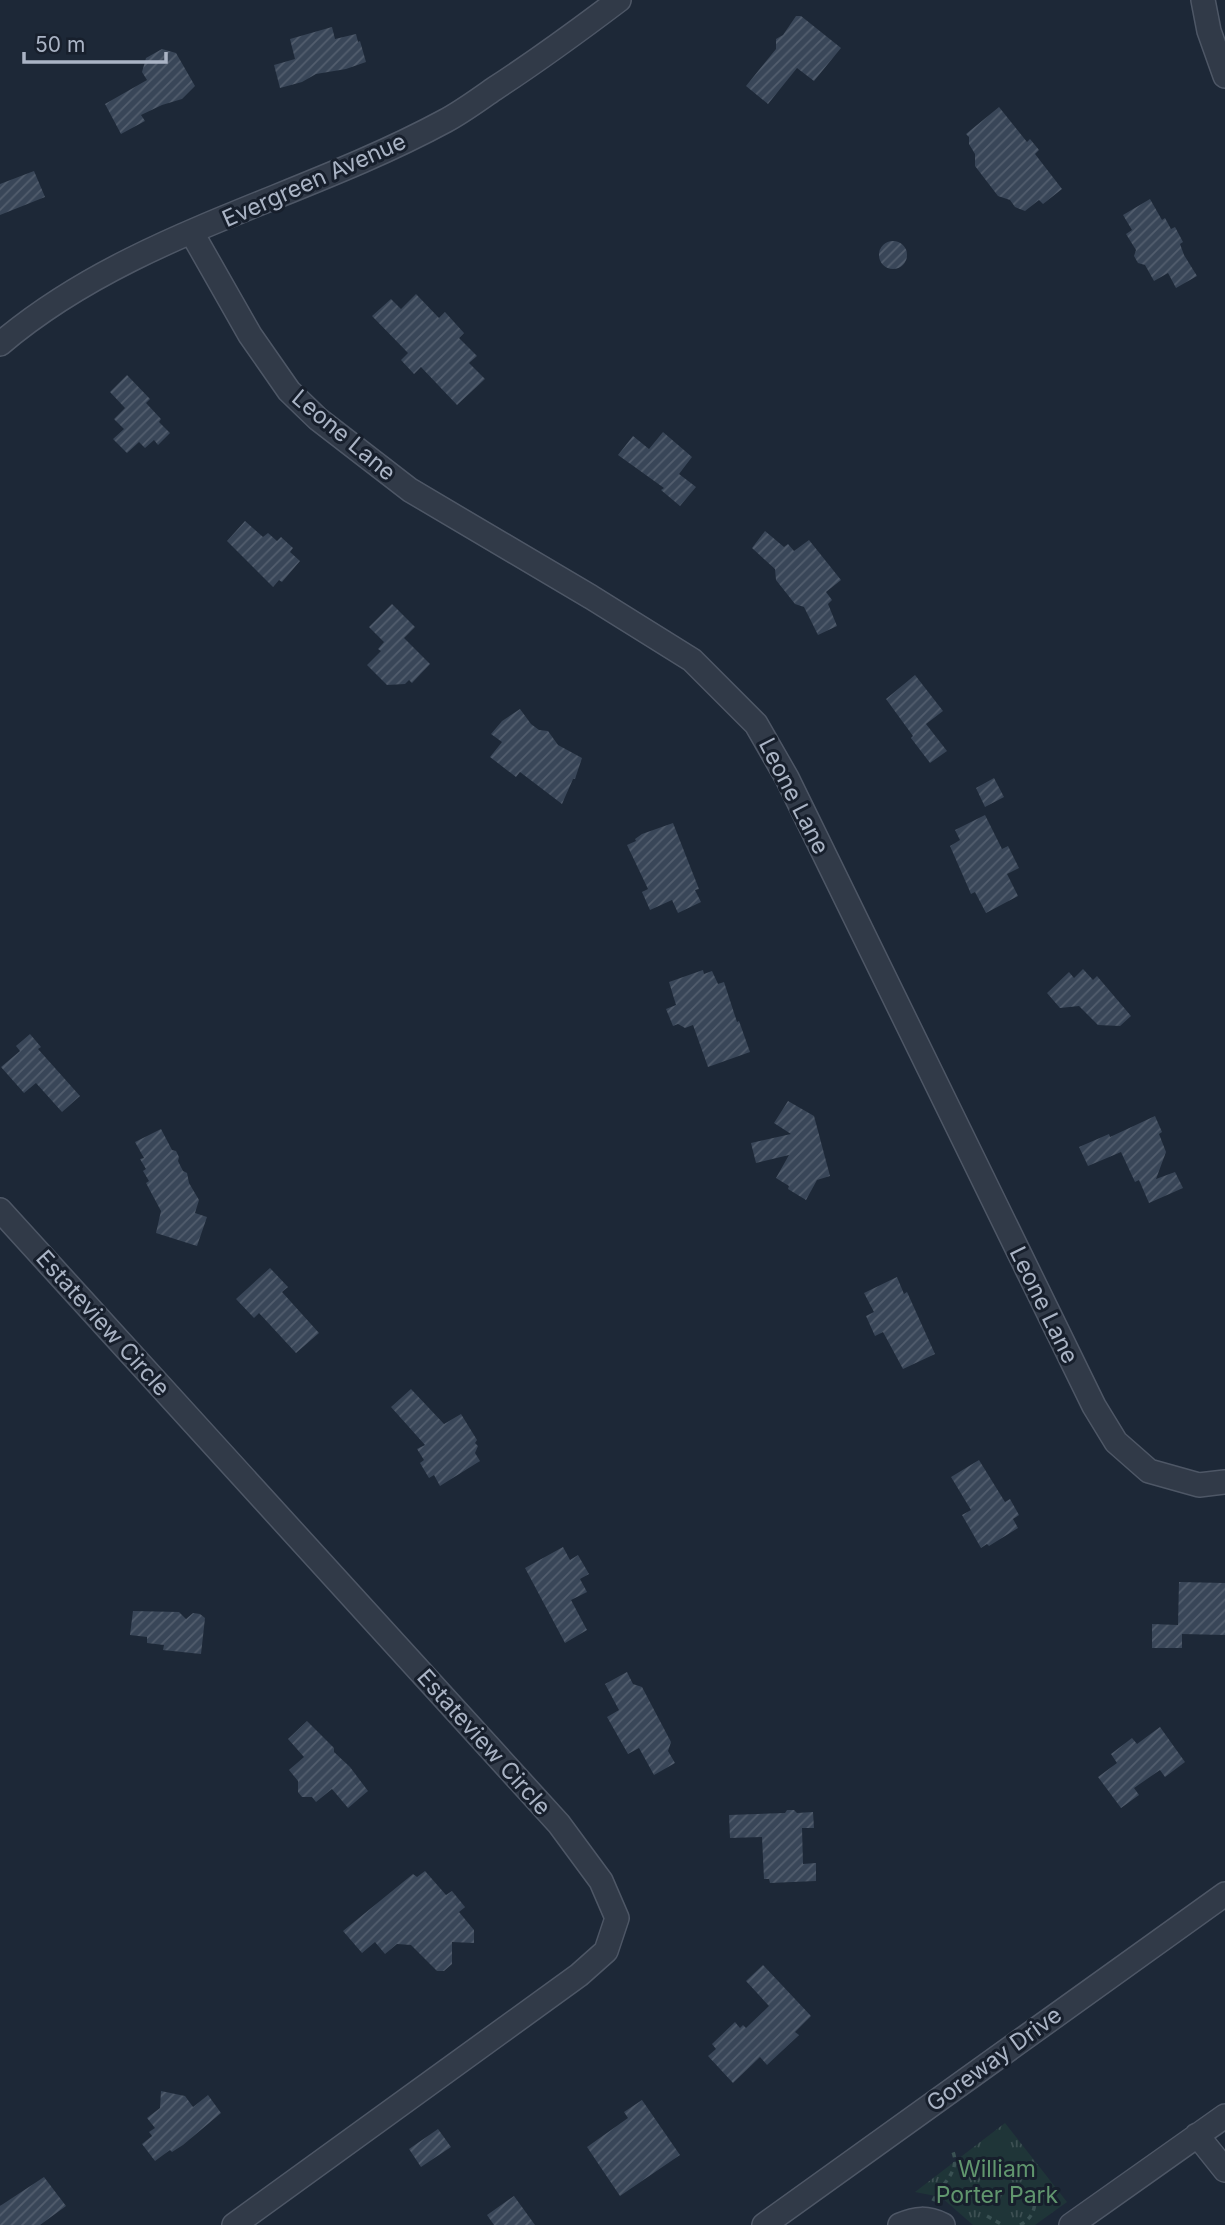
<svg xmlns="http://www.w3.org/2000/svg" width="1225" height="2225" viewBox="0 0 1225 2225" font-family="Inter,sans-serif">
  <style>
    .grass { fill: url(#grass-tufts) }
    .building { fill: url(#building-hatch) }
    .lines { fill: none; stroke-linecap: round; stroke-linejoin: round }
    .minor-casing { stroke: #4e5766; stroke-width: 26 }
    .path { stroke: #3a5153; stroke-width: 3.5; stroke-dasharray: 5 5; stroke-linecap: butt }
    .minor { stroke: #313a48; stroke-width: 23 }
    .labels { text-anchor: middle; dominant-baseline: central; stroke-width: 6; stroke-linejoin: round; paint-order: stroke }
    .street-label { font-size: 23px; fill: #aab4c5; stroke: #171f2c }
    .park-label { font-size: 23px; fill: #61966e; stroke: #171f2c }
  </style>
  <defs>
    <pattern id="grass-tufts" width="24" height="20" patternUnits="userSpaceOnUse" patternTransform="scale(1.75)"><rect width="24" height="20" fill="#1f3538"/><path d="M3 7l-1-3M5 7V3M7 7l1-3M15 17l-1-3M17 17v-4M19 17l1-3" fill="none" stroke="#3d5053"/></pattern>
    <pattern id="building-hatch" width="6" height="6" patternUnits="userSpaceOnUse" patternTransform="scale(1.75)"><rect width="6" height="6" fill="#394658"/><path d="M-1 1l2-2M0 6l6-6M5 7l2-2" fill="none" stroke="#535e6e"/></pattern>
  </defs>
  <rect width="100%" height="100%" fill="#1d2837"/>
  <path class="grass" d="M1005 2123 1067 2202 1035 2225H973L941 2197 915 2192Z"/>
  <path class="building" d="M796 16H801L841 48 814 81 797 68 768 104 746 86 776 49V39L783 35Z
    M332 27 335 39 356 34 358 42 360 41 366 62 346 69 316 74 302 82 280 88 274 65 295 59 290 39Z
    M162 49 176 53 195 86 182 99 162 105 141 115 145 121 121 134 105 104 147 80 142 72 146 58Z
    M999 107 1027 142 1030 139 1039 150 1035 154 1062 189 1043 204 1039 200 1025 211 1015 207 1010 200 998 196 975 166V154L969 144V137L966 134Z
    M34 171 45 197 0 215V184Z
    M1150 199 1162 220 1165 218 1171 229 1175 227 1183 242 1180 244 1184 255 1197 276 1176 288 1168 273 1154 281 1145 265 1138 263 1134 256 1136 250 1126 234 1132 230 1123 215Z
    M879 255a14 14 0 1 1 28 0a14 14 0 1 1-28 0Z
    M416 294 439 318 445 312 464 333 459 338 477 356 469 363 485 379 457 405 421 367 414 374 401 360 408 353 372 316 391 299 401 309Z
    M127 375 150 399 146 403 161 419 159 422 170 433 158 445 154 440 145 448 139 442 127 453 113 439 124 429 114 419 125 408 110 392Z
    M663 432 692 457 679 474 696 487 680 506 661 490 664 488 618 455 633 436 649 449Z
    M245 521 263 537 268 533 277 541 281 537 293 548 290 552 300 561 282 582 279 580 273 587 227 541Z
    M765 531 784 547 788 544 794 551 809 540 841 580 826 592 832 600 828 604 837 626 818 635 804 607 795 604 776 580 775 569 752 548Z
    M392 604 415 627 404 638 430 664 412 683 409 680 405 684 387 685 367 665 381 651 378 649 384 642 369 627Z
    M915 675 943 711 926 724 947 751 930 763 911 738 913 736 886 699Z
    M520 709 531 724 539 730 548 731 558 745 582 758 575 779H573L562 804 520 772 516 777 490 757 502 742 491 734 502 721Z
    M994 778 1004 797 985 807 976 788Z
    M985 815 1002 849 1008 846 1019 868 1007 874 1018 896 986 913 975 892 971 894 950 846 960 840 955 830Z
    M673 823 699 889 695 890 701 902 678 913 672 900 650 910 642 892 648 889 627 845 636 841 635 839 642 834Z
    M1083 969 1093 980 1097 976 1131 1016 1120 1026 1098 1025 1079 1006 1060 1008 1047 993 1069 972 1074 978Z
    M703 970 704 974 712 971 718 984 724 982 737 1022 739 1021 750 1052 708 1067 693 1025 685 1028 678 1024 673 1026 666 1009 676 1005 669 982Z
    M30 1034 41 1047 38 1049 80 1096 62 1112 36 1083 24 1093 1 1067 20 1051 16 1046Z
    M788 1101 814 1116 830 1176 817 1180 806 1200 788 1189 789 1186 776 1178 789 1155 756 1163 751 1143 791 1134 774 1123Z
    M1155 1116 1162 1132 1159 1134 1166 1152 1156 1179 1175 1172 1183 1188 1149 1203 1139 1180 1135 1182 1121 1152 1088 1166 1079 1147 1109 1134 1110 1137Z
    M161 1129 172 1150 176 1151 179 1157 178 1161 183 1171 187 1173 189 1183 199 1200 195 1213 207 1217 197 1246 156 1233 161 1211 146 1183 149 1181 143 1171 146 1169 140 1159 144 1158 135 1142Z
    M270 1268 288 1287 282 1292 319 1333 296 1353 259 1313 254 1318 236 1299Z
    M897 1277 904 1294 907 1292 935 1354 903 1369 883 1332 875 1336 866 1316 874 1312 864 1293Z
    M411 1389 444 1424 461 1414 477 1440 475 1443 478 1446 475 1453 480 1461 440 1486 434 1475 429 1478 420 1463 424 1460 417 1449 425 1445 391 1407Z
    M979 1460 1005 1502 1010 1499 1019 1515 1013 1519 1018 1528 989 1546 987 1544 981 1548 962 1515 971 1510 951 1477Z
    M563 1547 570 1560 578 1555 589 1574 580 1579 587 1592 571 1600 587 1630 565 1643 525 1568Z
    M1179 1582 1225 1583V1635L1182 1634V1648H1152V1624L1178 1625Z
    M133 1611 179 1612 186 1619 193 1613 200 1614 205 1618 201 1654 163 1650 164 1645 147 1643V1637L130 1635Z
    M627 1672 633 1684 642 1687 671 1742 668 1751 675 1763 654 1775 639 1748 628 1754 607 1717 619 1710 605 1684Z
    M307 1721 334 1748V1752L350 1767 368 1791 348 1808 332 1789 316 1802 312 1797H302L298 1792V1781L289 1770 304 1757 288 1739Z
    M1160 1727 1185 1762 1165 1777 1160 1770 1134 1788 1139 1795 1121 1808 1098 1777 1117 1763 1111 1754 1132 1738 1137 1744Z
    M787 1810H794L797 1813 813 1812 814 1828H802L803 1864 816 1863V1881L770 1883 769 1879H764L762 1837 730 1838 729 1815 785 1813Z
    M425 1871 446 1895 452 1891 465 1907 459 1912 474 1930V1943L452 1942V1964L444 1971H437L411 1945 397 1944 385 1954 375 1942 362 1953 343 1931 413 1874 417 1877Z
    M763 1965 811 2016 795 2032 799 2035 767 2065 760 2057 733 2083 708 2056 716 2049 712 2044 735 2022 740 2028 743 2025 746 2028 769 2006 746 1981Z
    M161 2091 185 2096 193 2107 208 2095 221 2113 183 2145 172 2152 170 2150 155 2161 142 2144 152 2136 149 2132 155 2128 147 2118 160 2108Z
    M642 2100 680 2155 620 2196 587 2147 628 2118 624 2112Z
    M438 2129 451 2147 421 2167 409 2149Z
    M44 2177 66 2206 40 2225H0V2206Z
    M514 2196 535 2225H494L487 2215Z"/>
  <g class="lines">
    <defs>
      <path id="minor" d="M1203 0 1209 31 1225 76
        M192 233 250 335 289 391 318 419 410 490 591 597 692 660 756 724 787 778 1094 1406 1116 1442 1149 1471 1199 1485 1225 1482
        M0 344C128 235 299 200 445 121 462 112 478 100 494 89 537 61 578 31 619 0
        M0 1210 559 1824 601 1881 617 1918 606 1951 579 1975 234 2225
        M1197 2135 1225 2170
        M764 2225 1225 1894
        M900 2225C916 2218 927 2217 943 2225
        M1071 2225 1225 2116"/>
    </defs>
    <use href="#minor" class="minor-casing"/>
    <path class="path" d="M933 2201C940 2185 961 2172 953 2152
      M987 2216 1001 2224
      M1020 2225C1035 2217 1036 2205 1035 2189"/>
    <use href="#minor" class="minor"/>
  </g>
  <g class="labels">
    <g class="street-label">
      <text transform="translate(314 180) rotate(-24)">Evergreen Avenue</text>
      <text transform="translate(344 435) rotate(40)">Leone Lane</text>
      <text transform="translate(794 796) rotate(63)">Leone Lane</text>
      <text transform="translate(1044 1305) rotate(64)">Leone Lane</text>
      <text transform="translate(103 1323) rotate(48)">Estateview Circle</text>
      <text transform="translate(484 1742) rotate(48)">Estateview Circle</text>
      <text transform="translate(994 2059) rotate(-36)">Goreway Drive</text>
    </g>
    <g class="park-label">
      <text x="997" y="2169">William<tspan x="997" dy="26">Porter Park</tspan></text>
    </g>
  </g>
  <path d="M24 52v10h142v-10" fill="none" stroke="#aab4c5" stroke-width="3.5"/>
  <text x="35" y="52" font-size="21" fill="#aab4c5" stroke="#171f2c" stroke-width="5" paint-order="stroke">50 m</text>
</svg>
